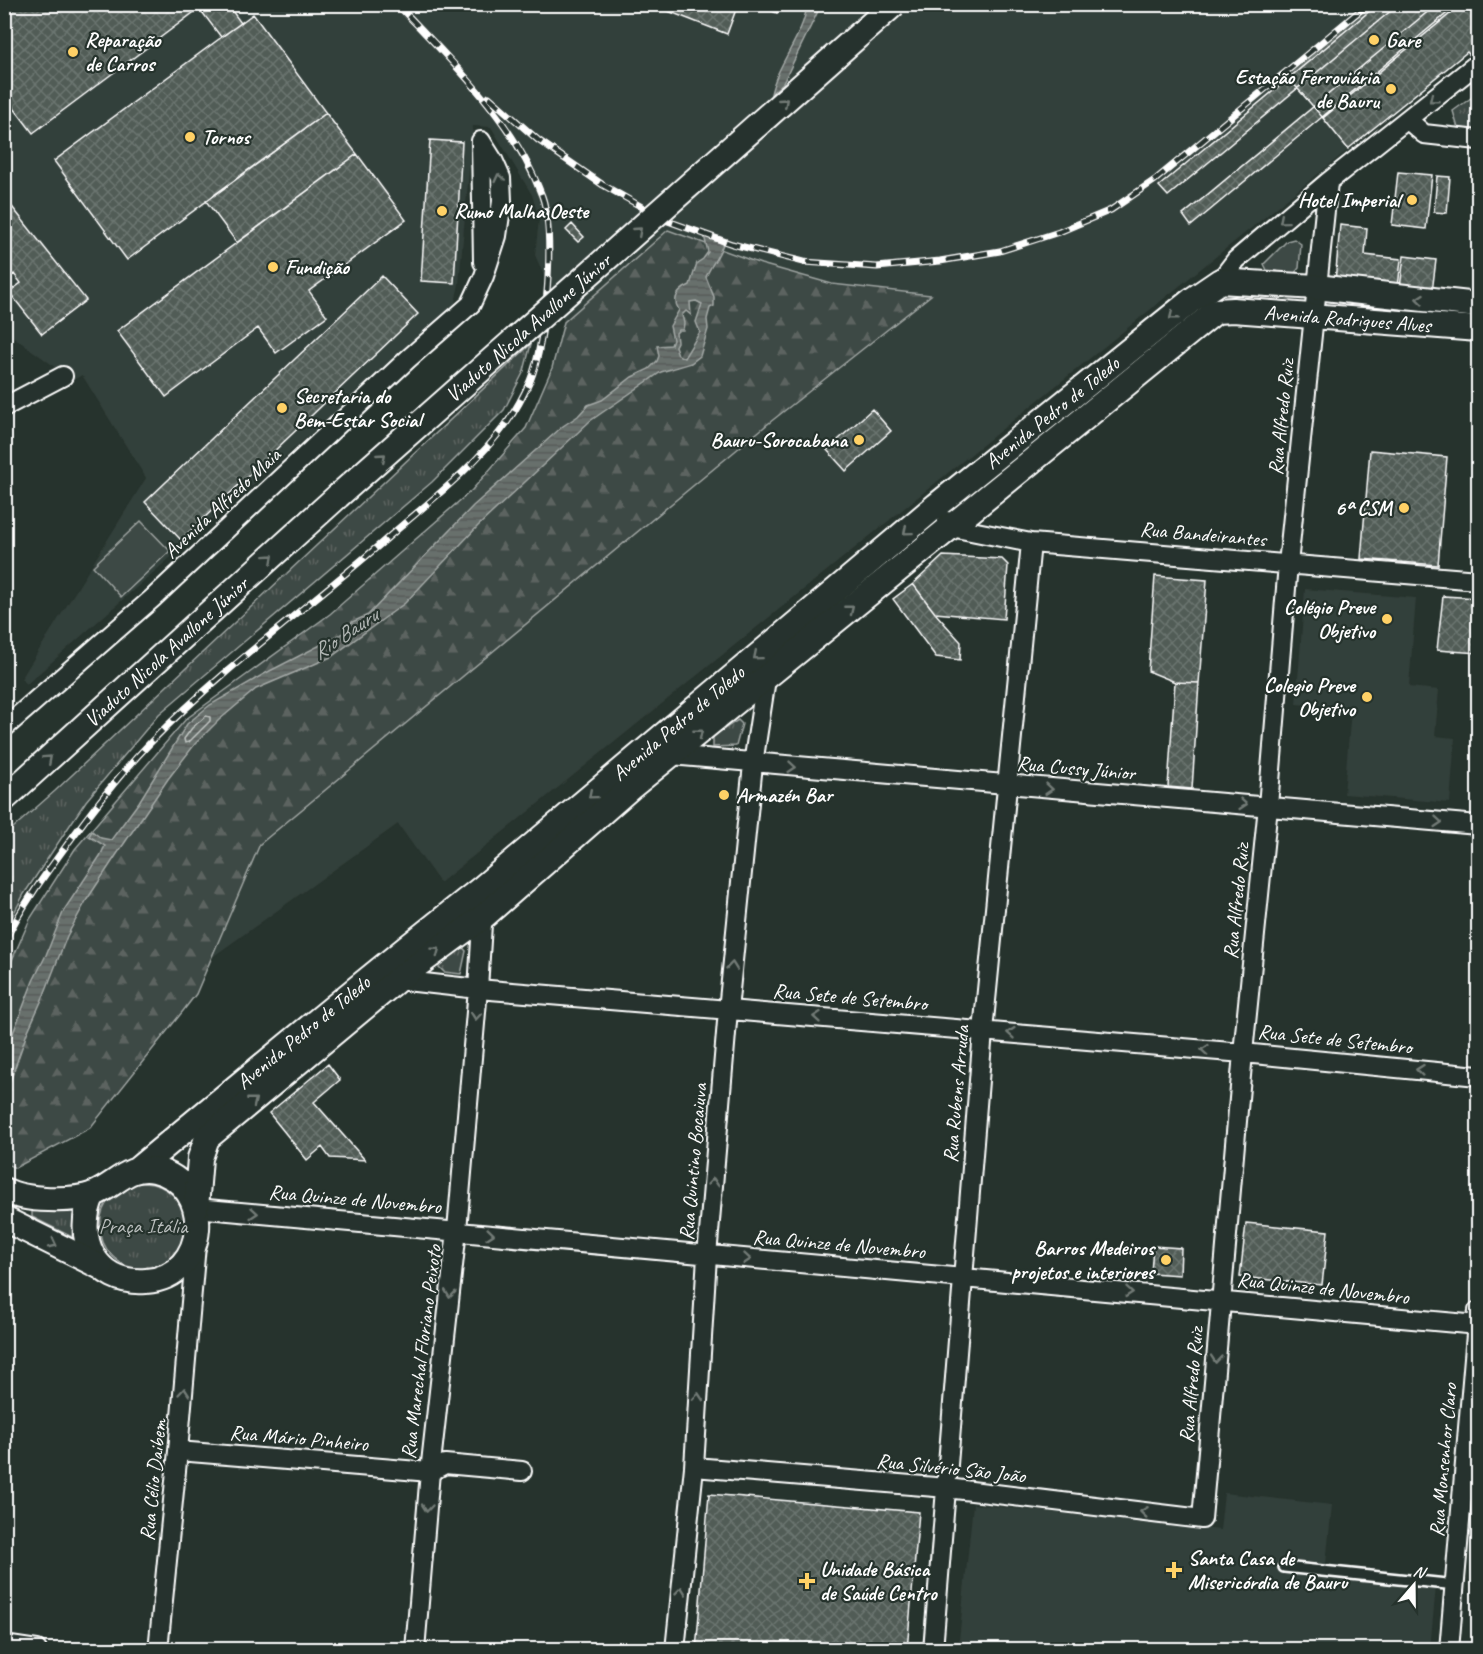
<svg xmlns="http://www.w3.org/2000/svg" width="1483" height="1654" viewBox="0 0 1483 1654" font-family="Caveat,sans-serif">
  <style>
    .built { fill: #333f3a }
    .grass { fill: url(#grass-tufts); stroke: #9ea4a2; stroke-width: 1.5 }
    .forest { fill: url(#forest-firs); stroke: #9ea4a2; stroke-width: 1.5 }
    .garden { fill: #3e4944; stroke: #9ea4a2; stroke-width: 1.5 }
    .water { fill: url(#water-rules); stroke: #a4a9a7; stroke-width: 1.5; fill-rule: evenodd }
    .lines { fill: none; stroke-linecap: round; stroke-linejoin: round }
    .shore { stroke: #c2c6c4; stroke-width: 1.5 }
    .building { fill: url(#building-cross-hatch); stroke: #fff; stroke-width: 1.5 }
    .service-casing { stroke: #fff; stroke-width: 14 }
    .minor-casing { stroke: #fff; stroke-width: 22 }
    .secondary-casing { stroke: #fff; stroke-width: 28 }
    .service { stroke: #26332d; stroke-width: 9 }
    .minor { stroke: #26332d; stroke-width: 18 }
    .secondary { stroke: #26332d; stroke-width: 24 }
    .rail-casing { stroke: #fff; stroke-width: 7 }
    .rail { stroke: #26332d; stroke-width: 4.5; stroke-dasharray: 14; stroke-linecap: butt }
    .secondary-bridge-casing { stroke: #fff; stroke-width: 28; stroke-linecap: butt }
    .secondary-bridge { stroke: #26332d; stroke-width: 24 }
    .oneway { stroke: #727a76 }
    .poi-dot { fill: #ffd166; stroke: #26332d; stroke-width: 2 }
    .labels { text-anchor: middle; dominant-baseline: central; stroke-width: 4.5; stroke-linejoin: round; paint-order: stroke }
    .poi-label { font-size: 21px; font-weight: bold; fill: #fff; stroke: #26332d; text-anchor: start }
    .street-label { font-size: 21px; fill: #fff; stroke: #26332d }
    .park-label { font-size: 21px; fill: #bbbfbe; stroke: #26332d }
    .water-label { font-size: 22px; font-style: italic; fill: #b3b8b6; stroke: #26332d }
  </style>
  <defs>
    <pattern id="grass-tufts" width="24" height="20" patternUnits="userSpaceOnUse" patternTransform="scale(1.5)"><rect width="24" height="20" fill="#3e4944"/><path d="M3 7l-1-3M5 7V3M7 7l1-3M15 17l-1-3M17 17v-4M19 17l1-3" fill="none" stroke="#5b6460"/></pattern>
    <pattern id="forest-firs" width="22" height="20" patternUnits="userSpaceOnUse" patternTransform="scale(1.5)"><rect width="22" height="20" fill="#3e4944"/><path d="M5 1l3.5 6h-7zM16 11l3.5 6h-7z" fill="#5b6460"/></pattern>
    <pattern id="water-rules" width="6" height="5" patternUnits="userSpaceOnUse" patternTransform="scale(1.5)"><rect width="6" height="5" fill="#67706c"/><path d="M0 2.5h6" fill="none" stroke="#575a59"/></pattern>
    <pattern id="building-cross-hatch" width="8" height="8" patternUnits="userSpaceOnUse" patternTransform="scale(1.5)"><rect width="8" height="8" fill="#515c57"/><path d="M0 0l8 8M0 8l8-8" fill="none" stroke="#6b7470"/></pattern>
  </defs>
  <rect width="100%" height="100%" fill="#26332d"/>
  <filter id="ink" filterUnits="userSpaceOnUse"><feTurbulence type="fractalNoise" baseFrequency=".0167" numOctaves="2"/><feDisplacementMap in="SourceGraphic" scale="12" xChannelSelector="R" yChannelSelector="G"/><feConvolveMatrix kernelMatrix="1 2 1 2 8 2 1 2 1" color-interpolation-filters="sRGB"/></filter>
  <g filter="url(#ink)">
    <path class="built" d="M5 5H1478V45L440 883 398 824 190 973 157 929 769 423 930 295 832 284 761 264 668 230 564 322 535 255 539 219 532 195 491 127 473 126 459 284 455 303 440 320 27 684 21 679 146 478 82 375 70 382 51 364 5 331Z
      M1305 589 1416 598 1409 687 1439 690 1435 736 1455 738 1450 803 1344 794 1351 709 1296 704Z
      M1224 1493 1332 1505 1326 1564 1437 1576 1430 1649 958 1650 973 1504 1220 1530Z"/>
    <path class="grass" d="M1478 93V130L1458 128 1453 111Z
      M531 344 524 371 504 410 432 482 159 714 86 801 24 894 5 930V835L55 791Z
      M738 720 742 724 736 746 713 747V736Z
      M458 942 466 951 461 974 444 972 436 964Z
      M100 1226a43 43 0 1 1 86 0a43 43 0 1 1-86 0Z
      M75 1206 72 1237 32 1217V1212Z"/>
    <path class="forest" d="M668 230 761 264 832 284 931 295 769 423 260 844 196 994 183 1011 90 1128 15 1168 5 1163V976L30 919 75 849 186 719 330 614 472 490 526 428 552 368 564 322Z"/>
    <path class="garden" d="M1294 239 1301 244 1299 268 1294 274 1267 270 1264 264 1287 241Z
      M141 521 170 551 121 597 93 566Z"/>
    <path class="water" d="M807 5H821L783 83 771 94C778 62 803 37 807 5Z
      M704 235 723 244C719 256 711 265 706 277L714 297V306L710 308 707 319 708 329 700 356 691 363 661 372 590 421 478 526 405 603 331 657 256 689 219 720 195 744 168 779 117 854 86 901 67 936 44 995 27 1033 5 1096V1054L33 981 46 955 64 910 100 856 105 846 89 836 92 831 101 838 111 840 139 802 187 724 210 705 264 674 342 634 352 622 368 615 473 506 563 426 578 416 588 405 602 400 632 377 649 369 657 361 659 356 657 346 671 345 673 340 670 326 679 310C671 298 679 290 690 285L697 263 703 259 708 252ZM696 301 702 304 696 322 700 332 684 358 678 355 675 346 677 342 676 333 679 330H683L684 323 682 315 686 311 691 315 690 302Z"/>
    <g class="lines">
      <path class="shore" d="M206 716 210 717V721L189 742 185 743 184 739 192 728Z"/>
    </g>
    <path class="building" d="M4 4H205L33 133 4 95Z
      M205 4H227L241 23 221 37 199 8Z
      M650 4H738L727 34Z
      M755 4H781L777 13Z
      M1372 4H1462L1323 118 1286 75Z
      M1378 4H1399L1168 196 1159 186Z
      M1437 4H1458L1191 226 1183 215Z
      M1462 4H1478V54L1473 59 1467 52 1348 149 1323 118Z
      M253 14 326 113 127 260 54 161Z
      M326 113 357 154 237 243 206 201Z
      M430 140 462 142 454 283 421 281Z
      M357 154 406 220 309 291 327 316 276 353 258 328 166 397 117 331Z
      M1398 172 1432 175 1426 229 1392 225Z
      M1437 176 1450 177 1447 213 1434 212Z
      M9 203 86 300 42 334 9 292 21 283 14 274 5 281 4 280V207Z
      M572 224 584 237 578 242 566 230Z
      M1340 225 1367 228 1365 255 1401 259 1398 288 1335 282Z
      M1404 256 1436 260 1432 292 1400 288Z
      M382 276 418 314 181 540 145 502Z
      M872 409 891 431 846 471 827 450Z
      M1370 450 1447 457 1438 565 1361 559Z
      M943 556 1002 559 1008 565 1004 619 935 613 913 584Z
      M1155 576 1207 580 1199 683 1175 682 1148 671Z
      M913 584 935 613 961 642 960 660 936 657 893 599Z
      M1443 596 1478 598V653L1437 650Z
      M1175 682 1199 683 1192 789 1168 787Z
      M328 1064 340 1080 314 1102 365 1160 330 1158 322 1147 307 1160 269 1113Z
      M1246 1223 1328 1231 1322 1285 1240 1277Z
      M1153 1246 1181 1248 1180 1275 1151 1273Z
      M709 1494 919 1512 907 1650H696Z"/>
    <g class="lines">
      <defs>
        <path id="service" d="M1284 1567 1456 1585"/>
        <path id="minor" d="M1408 120 1424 134 1478 140
          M481 141 483 262
          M1220 281 1236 260 1328 182 1478 63
          M4 407 63 376
          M947 521 951 527 1031 543 1478 580
          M4 728 153 598 408 359 471 304 484 276 497 236 502 201 501 178 493 160 481 141
          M671 755 1478 825
          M392 975 397 980 478 989 1243 1053 1478 1076
          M196 1208 1478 1325
          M178 1451 430 1472 445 1464 522 1471
          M694 1467 947 1488 1202 1519 1243 1053 1268 806 1288 564 1328 182
          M4 1645 37 1650
          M158 1650 178 1451 196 1245
          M415 1650 430 1472 457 1230 478 989 483 908
          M675 1650 694 1467 707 1256 728 1010 753 764 766 679
          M933 1650 983 1031 1031 543
          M1449 1650 1478 1311"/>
        <g id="secondary">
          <path id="s1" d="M4 799 338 496"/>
          <path id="s2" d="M139 1168C252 1074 366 979 482 888L937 505 1192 300 1220 281 1316 287 1478 305"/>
          <path d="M4 1190C25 1201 72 1202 94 1194 116 1185 129 1164 155 1170 216 1184 209 1277 146 1281 94 1285 73 1237 93 1194"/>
          <path id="s3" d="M196 1208 200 1158 207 1138 397 980 484 916 630 788 1216 311 1233 310 1478 329"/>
          <path d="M4 1219 101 1267"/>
        </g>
      </defs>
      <use href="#service" class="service-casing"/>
      <use href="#minor" class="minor-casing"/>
      <use href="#secondary" class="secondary-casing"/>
      <use href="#service" class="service"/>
      <use href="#minor" class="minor"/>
      <use href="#secondary" class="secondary"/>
      <defs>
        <path id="rail" d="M489 97 538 140 603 185 665 220 732 244 804 262 877 267 940 261 1000 251 1059 232 1111 210 1155 180 1368 4
          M4 943C20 909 44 876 66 846 92 810 119 775 150 743 222 669 307 608 384 541 426 504 473 469 506 424 515 411 524 395 530 381 546 343 556 235 542 196 514 120 452 62 397 4"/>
      </defs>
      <use href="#rail" class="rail-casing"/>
      <use href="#rail" class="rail"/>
      <defs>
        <g id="secondary-bridge">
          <path id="s4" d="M338 496 894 4"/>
        </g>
      </defs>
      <use href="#secondary-bridge" class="secondary-bridge-casing"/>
      <use href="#secondary-bridge" class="secondary-bridge"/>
    </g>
    <defs><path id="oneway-chevron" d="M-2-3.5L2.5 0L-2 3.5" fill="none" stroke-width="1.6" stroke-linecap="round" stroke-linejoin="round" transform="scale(1.5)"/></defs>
    <g class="oneway">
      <use href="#oneway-chevron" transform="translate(1433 99) rotate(141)"/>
      <use href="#oneway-chevron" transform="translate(784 102) rotate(-41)"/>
      <use href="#oneway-chevron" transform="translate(499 178) rotate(-103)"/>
      <use href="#oneway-chevron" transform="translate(1283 220) rotate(140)"/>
      <use href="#oneway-chevron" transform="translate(638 231) rotate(-41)"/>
      <use href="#oneway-chevron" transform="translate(1420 299) rotate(-174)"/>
      <use href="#oneway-chevron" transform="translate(1173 316) rotate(141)"/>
      <use href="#oneway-chevron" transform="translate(382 457) rotate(-41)"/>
      <use href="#oneway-chevron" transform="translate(907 531) rotate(140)"/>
      <use href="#oneway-chevron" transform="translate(270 558) rotate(-42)"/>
      <use href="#oneway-chevron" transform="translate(850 609) rotate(-39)"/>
      <use href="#oneway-chevron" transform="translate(757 656) rotate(140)"/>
      <use href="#oneway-chevron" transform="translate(699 733) rotate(-39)"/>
      <use href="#oneway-chevron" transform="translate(48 759) rotate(-42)"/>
      <use href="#oneway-chevron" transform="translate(792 767) rotate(5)"/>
      <use href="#oneway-chevron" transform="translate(1049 789) rotate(5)"/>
      <use href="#oneway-chevron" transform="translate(592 795) rotate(140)"/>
      <use href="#oneway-chevron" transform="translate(1243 804) rotate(5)"/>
      <use href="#oneway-chevron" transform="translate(1438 822) rotate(5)"/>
      <use href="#oneway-chevron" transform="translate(436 951) rotate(-37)"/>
      <use href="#oneway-chevron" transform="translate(732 966) rotate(-84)"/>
      <use href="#oneway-chevron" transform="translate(476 1016) rotate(95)"/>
      <use href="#oneway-chevron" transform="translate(817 1017) rotate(-175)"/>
      <use href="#oneway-chevron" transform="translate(1011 1033) rotate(-175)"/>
      <use href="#oneway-chevron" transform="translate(1205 1050) rotate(-175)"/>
      <use href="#oneway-chevron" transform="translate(1420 1070) rotate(-174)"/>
      <use href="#oneway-chevron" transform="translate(253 1101) rotate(-39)"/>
      <use href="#oneway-chevron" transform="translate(713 1182) rotate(-85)"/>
      <use href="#oneway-chevron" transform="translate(254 1213) rotate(5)"/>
      <use href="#oneway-chevron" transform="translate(490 1234) rotate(6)"/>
      <use href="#oneway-chevron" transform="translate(53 1244) rotate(27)"/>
      <use href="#oneway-chevron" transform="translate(747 1259) rotate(5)"/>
      <use href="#oneway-chevron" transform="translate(1129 1292) rotate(5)"/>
      <use href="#oneway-chevron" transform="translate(450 1294) rotate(97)"/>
      <use href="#oneway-chevron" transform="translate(1216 1359) rotate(95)"/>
      <use href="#oneway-chevron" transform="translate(184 1392) rotate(-85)"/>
      <use href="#oneway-chevron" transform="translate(698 1397) rotate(-86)"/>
      <use href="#oneway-chevron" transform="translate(427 1508) rotate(95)"/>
      <use href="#oneway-chevron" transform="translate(1144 1512) rotate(-173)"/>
      <use href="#oneway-chevron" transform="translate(681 1591) rotate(-84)"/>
    </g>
  </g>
  <g class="poi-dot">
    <circle cx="1374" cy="40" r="6"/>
    <circle cx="73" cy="52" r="6"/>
    <circle cx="1391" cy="89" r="6"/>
    <circle cx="190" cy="137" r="6"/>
    <circle cx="1412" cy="200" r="6"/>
    <circle cx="442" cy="211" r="6"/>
    <circle cx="273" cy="267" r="6"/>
    <circle cx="282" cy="408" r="6"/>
    <circle cx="859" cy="440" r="6"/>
    <circle cx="1404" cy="508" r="6"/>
    <circle cx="1387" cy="619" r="6"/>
    <circle cx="1367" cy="697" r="6"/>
    <circle cx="724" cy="795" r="6"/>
    <circle cx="1166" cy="1260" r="6"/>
    <path d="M1171 1561h6v6h6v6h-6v6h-6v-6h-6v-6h6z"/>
    <path d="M804 1572h6v6h6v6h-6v6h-6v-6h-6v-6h6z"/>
  </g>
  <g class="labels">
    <g class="poi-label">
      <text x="85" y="40">Reparação<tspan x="85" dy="24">de Carros</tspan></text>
      <text x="1386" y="40">Gare</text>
      <text x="1379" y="77" text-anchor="end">Estação Ferroviária<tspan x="1379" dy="24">de Bauru</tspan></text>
      <text x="202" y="137">Tornos</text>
      <text x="1400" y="200" text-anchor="end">Hotel Imperial</text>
      <text x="454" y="211">Rumo Malha Oeste</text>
      <text x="285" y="267">Fundição</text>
      <text x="294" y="396">Secretaria do<tspan x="294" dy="24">Bem-Estar Social</tspan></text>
      <text x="847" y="440" text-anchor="end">Bauru-Sorocabana</text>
      <text x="1392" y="508" text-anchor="end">6ª CSM</text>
      <text x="1375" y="607" text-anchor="end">Colégio Preve<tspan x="1375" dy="24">Objetivo</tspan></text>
      <text x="1355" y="685" text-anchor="end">Colegio Preve<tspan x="1355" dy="24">Objetivo</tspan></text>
      <text x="736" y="795">Armazén Bar</text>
      <text x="1154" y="1248" text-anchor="end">Barros Medeiros<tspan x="1154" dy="24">projetos e interiores</tspan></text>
      <text x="1188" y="1558">Santa Casa de<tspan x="1188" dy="24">Misericórdia de Bauru</tspan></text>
      <text x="820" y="1569">Unidade Básica<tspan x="820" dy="24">de Saúde Centro</tspan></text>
    </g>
    <g class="street-label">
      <text stroke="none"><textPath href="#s3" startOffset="1508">Avenida Rodrigues Alves</textPath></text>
      <text stroke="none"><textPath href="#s4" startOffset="254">Viaduto Nicola Avallone Júnior</textPath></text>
      <text stroke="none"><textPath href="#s2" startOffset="1185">Avenida Pedro de Toledo</textPath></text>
      <text transform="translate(1281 417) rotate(-84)">Rua Alfredo Ruiz</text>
      <text transform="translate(222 503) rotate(-43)">Avenida Alfredo Maia</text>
      <text transform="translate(1203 534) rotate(5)">Rua Bandeirantes</text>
      <text stroke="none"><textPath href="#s1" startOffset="219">Viaduto Nicola Avallone Júnior</textPath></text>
      <text stroke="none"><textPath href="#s2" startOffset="699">Avenida Pedro de Toledo</textPath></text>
      <text transform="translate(1076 768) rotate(5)">Rua Cussy Júnior</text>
      <text transform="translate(1236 901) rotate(-84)">Rua Alfredo Ruiz</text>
      <text transform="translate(850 997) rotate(5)">Rua Sete de Setembro</text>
      <text stroke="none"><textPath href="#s2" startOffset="213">Avenida Pedro de Toledo</textPath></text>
      <text transform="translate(1335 1039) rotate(6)">Rua Sete de Setembro</text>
      <text transform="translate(956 1094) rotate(-85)">Rua Rubens Arruda</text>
      <text transform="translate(693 1162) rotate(-85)">Rua Quintino Bocaiuva</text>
      <text transform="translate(355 1199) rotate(5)">Rua Quinze de Novembro</text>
      <text transform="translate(839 1244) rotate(5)">Rua Quinze de Novembro</text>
      <text transform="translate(1323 1288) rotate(6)">Rua Quinze de Novembro</text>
      <text transform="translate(421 1352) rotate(-83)">Rua Marechal Floriano Peixoto</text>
      <text transform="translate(1191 1385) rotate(-85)">Rua Alfredo Ruiz</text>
      <text transform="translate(299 1438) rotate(5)">Rua Mário Pinheiro</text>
      <text transform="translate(1443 1460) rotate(-85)">Rua Monsenhor Claro</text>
      <text transform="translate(951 1468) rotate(6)">Rua Silvério São João</text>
      <text transform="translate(153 1480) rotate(-84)">Rua Célio Daibem</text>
    </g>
    <g class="park-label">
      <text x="143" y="1226">Praça Itália</text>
    </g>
    <g class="water-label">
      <text transform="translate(345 634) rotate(-34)">Rio Bauru</text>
    </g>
  </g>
  <rect width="1483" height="1654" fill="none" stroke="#26332d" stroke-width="24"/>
  <rect x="12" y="12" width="1459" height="1630" fill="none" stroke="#fff" stroke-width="2" filter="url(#ink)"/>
  <g transform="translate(1414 1585) rotate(20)" stroke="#26332d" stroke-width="4.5" paint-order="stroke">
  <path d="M0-4.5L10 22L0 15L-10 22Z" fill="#ffffff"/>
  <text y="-9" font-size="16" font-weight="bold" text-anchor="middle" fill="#ffffff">N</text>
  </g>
</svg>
